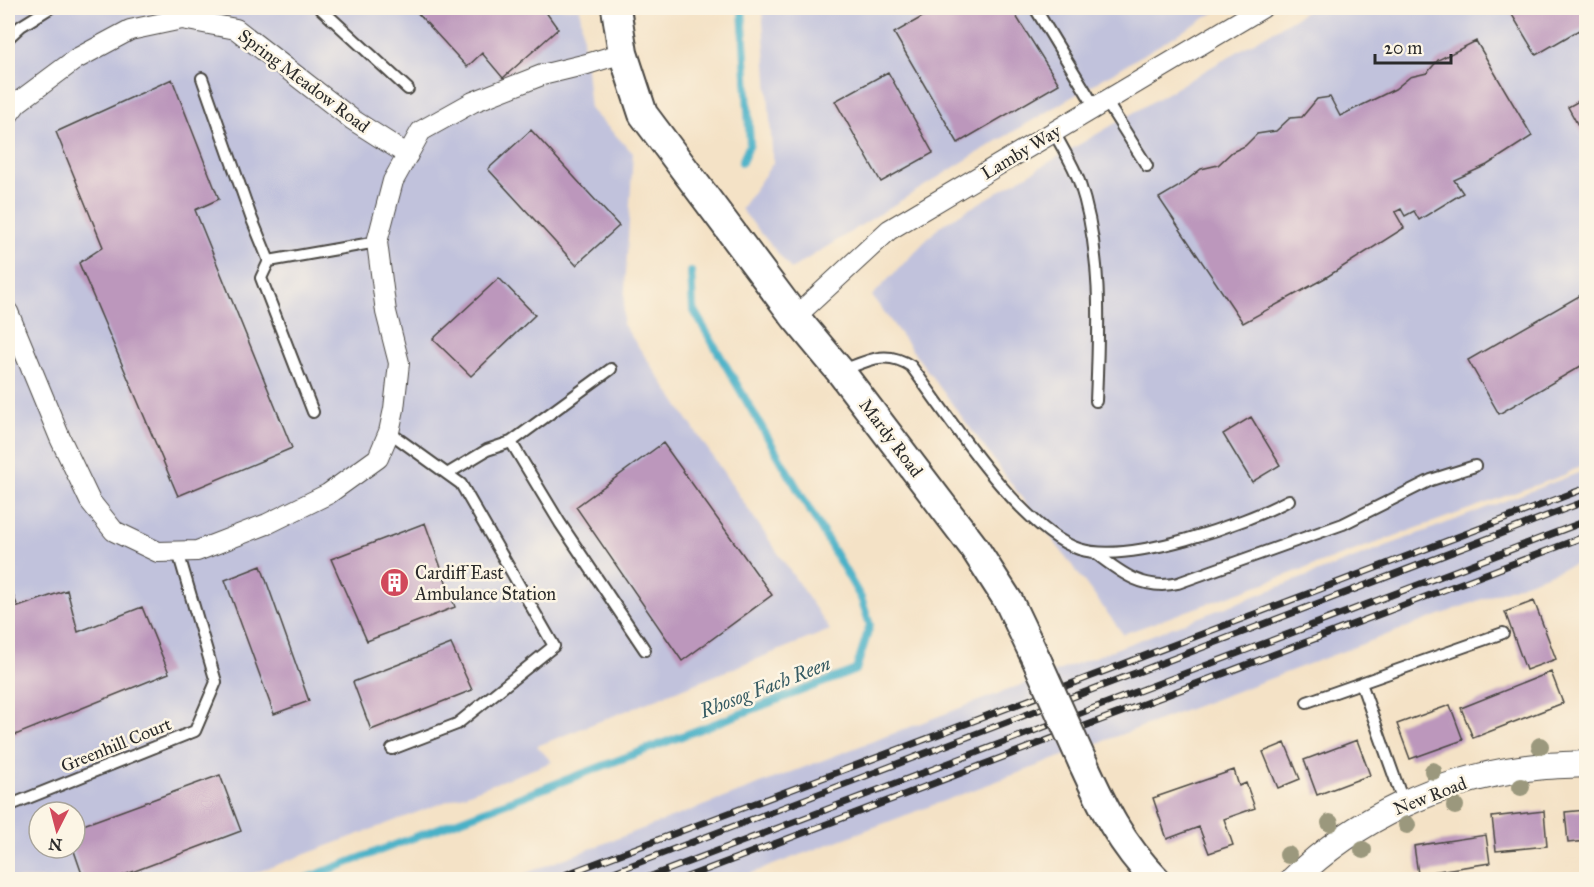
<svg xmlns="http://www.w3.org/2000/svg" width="1594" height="887" viewBox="0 0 1594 887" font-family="'IM FELL Great Primer',serif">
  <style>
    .industrial { fill: #c1c2dc; fill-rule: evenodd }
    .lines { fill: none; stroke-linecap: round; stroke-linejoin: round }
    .stream { stroke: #48b1c7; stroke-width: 8 }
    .building { fill: #bc97bc }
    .service-casing { stroke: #494642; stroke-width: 14 }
    .minor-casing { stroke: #494642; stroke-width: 22 }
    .tertiary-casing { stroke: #494642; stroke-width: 28 }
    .secondary-casing { stroke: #494642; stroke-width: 32 }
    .service { stroke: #fff; stroke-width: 10 }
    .minor { stroke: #fff; stroke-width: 20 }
    .tertiary { stroke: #fff; stroke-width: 26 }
    .secondary { stroke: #fff; stroke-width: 28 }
    .rail-casing { stroke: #2b2b2b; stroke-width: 7 }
    .rail { stroke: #fcf5e5; stroke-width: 4.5; stroke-dasharray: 14; stroke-linecap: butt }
    .secondary-bridge-casing { stroke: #494642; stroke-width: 32; stroke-linecap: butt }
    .secondary-bridge { stroke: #fff; stroke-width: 28 }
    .tree { fill: #9b987d }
    .labels { text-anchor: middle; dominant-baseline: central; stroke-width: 5; stroke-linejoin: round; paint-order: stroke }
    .street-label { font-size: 18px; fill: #2b2b2b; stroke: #fcf5e5 }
    .poi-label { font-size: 18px; fill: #2b2b2b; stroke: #fcf5e5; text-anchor: start }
    .water-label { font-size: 20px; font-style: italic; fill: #355a62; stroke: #fcf5e5 }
  </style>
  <rect width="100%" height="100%" fill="#fcf5e5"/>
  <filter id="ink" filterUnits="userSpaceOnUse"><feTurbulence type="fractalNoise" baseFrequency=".0167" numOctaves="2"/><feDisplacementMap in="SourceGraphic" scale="12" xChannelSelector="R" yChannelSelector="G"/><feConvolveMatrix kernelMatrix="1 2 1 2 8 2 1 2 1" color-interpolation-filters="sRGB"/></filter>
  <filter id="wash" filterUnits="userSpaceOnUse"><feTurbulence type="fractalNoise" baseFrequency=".008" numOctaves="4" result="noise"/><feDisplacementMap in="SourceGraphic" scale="24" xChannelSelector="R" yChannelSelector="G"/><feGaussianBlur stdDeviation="1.35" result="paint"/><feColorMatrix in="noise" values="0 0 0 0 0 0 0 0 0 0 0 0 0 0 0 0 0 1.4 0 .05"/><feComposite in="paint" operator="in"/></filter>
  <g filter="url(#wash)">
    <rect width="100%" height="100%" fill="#f4e2c6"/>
    <path class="industrial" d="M8 8H580L590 109 633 153 623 324 830 630 537 746 552 762 239 879H8ZM39 812H75V848H39Z
      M762 8H1222L974 155 791 269 741 209 773 163Z
      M1312 8H1586V463L1564 475 1123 634 872 296 940 226Z
      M1586 470V560L736 879 508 880Z"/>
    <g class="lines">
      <path class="stream" d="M742 162 750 144 742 8
        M302 880 856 670 870 625 861 598 693 309 691 272"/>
    </g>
    <g id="blocks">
      <path class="building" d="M413 8H543L558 29 503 78 482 53 467 67Z
        M938 8H1011L1059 84 958 143 894 33Z
        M1508 8H1586V26L1536 55Z
        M1476 41 1532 136 1487 165 1454 180 1463 193 1419 220 1414 211 1405 216 1401 209 1395 212 1404 228 1325 278 1243 323 1159 198 1178 187 1201 169 1218 165 1232 152 1245 146 1257 134 1276 131 1290 118 1302 117 1317 99 1330 97 1340 116 1395 89 1410 77 1427 73 1438 60Z
        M888 72 933 153 881 182 835 101Z
        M172 79 219 199 195 210 292 448 178 496 79 263 103 247 56 132Z
        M1586 97V140L1568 107Z
        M531 130 619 226 576 265 488 169Z
        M499 278 535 315 471 376 433 339Z
        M1586 292V363L1499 414 1468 360Z
        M1251 417 1280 465 1252 482 1223 434Z
        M663 443 772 595 682 661 576 507Z
        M425 523 455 607 367 641 331 559Z
        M261 566 309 701 274 714 225 580Z
        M8 583 18 607 67 590 78 632 142 607 169 673 8 738Z
        M1534 601 1556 659 1526 670 1505 612Z
        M451 644 472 690 371 730 353 682Z
        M1551 672 1563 703 1473 738 1461 708Z
        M1450 705 1463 740 1410 759 1397 724Z
        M1357 740 1370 775 1317 795 1304 760Z
        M1285 743 1300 779 1278 788 1263 752Z
        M1234 770 1239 786 1246 783 1255 808 1224 819 1233 845 1209 853 1199 827 1167 839 1153 798Z
        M220 775 241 831 111 880H84L73 848H75V828Z
        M1586 810V841L1568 843 1565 812Z
        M1544 811 1547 846 1496 851 1492 817Z
        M1486 835 1490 863 1418 874 1414 846Z"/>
    </g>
  </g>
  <g filter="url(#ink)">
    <use href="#blocks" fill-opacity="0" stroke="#494642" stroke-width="1.5"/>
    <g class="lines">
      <defs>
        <path id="service" d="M320 8 408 89
          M1035 8 1095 107
          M8 38 21 26 50 8
          M202 78 251 217 269 261 377 242
          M1106 101 1147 166
          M1054 132C1062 148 1073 164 1079 181 1103 251 1099 329 1096 401
          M269 261 261 278 313 412
          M841 371C867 361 885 349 911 366 948 416 1021 530 1079 549 1129 565 1244 524 1289 500
          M389 432 461 484 554 646 457 724 392 749
          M511 442 560 523 645 650
          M447 474 487 450 511 442 611 369
          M1095 553C1121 573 1144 591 1178 583L1343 524 1431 480 1475 466
          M1361 683 1404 804
          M1307 702 1503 633
          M8 806 195 731 216 682 178 552"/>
        <path id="minor" d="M8 115 17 103 76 59 130 30 182 19 236 29 353 120 408 155
          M8 312 60 438 90 501 114 531 158 552 197 551 267 524 328 494 378 458 389 432 394 409 399 363 386 312 377 242 393 181 421 131 473 102 542 75 587 64 623 53
          M795 317 889 230 1262 8"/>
        <path id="tertiary" d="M1293 880C1355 819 1441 779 1527 768 1546 765 1567 765 1586 764"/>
        <path id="secondary" d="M616 8 623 53 643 114 795 317 840 371 973 546 1009 602 1038 663
          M1083 763C1104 809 1120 843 1156 880"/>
      </defs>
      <use href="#service" class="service-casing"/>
      <use href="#minor" class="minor-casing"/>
      <use href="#tertiary" class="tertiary-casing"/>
      <use href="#secondary" class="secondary-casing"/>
      <use href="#service" class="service"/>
      <use href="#minor" class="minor"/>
      <use href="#tertiary" class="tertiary"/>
      <use href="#secondary" class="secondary"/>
      <defs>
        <path id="rail" d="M551 880 926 739 1586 488
          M593 880 1586 501
          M641 880 1586 521
          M679 880 1586 536"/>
      </defs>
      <use href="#rail" class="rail-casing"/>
      <use href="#rail" class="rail"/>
      <defs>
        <path id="secondary-bridge" d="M1038 663 1083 763"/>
      </defs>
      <use href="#secondary-bridge" class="secondary-bridge-casing"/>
      <use href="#secondary-bridge" class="secondary-bridge"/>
    </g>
    <g class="tree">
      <circle cx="1540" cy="746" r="9"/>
      <circle cx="1433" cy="771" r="9"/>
      <circle cx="1521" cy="787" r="9"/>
      <circle cx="1455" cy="806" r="9"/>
      <circle cx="1330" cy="823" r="9"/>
      <circle cx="1407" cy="825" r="9"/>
      <circle cx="1363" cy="850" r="9"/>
      <circle cx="1288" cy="855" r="9"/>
    </g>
  </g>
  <defs>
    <symbol id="building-disc" viewBox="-11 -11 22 22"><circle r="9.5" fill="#d1495b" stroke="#fcf5e5"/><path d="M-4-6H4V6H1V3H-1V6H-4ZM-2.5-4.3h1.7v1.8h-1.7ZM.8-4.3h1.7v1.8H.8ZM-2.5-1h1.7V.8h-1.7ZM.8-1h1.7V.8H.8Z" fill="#fff"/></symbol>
  </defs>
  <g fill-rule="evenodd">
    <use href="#building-disc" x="378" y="566" width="33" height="33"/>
  </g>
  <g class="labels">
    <g class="street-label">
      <text transform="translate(304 81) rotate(37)">Spring Meadow Road</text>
      <text transform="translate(1021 152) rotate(-31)">Lamby Way</text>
      <text transform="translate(891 438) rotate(53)">Mardy Road</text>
      <text transform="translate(116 745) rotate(-22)">Greenhill Court</text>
      <text transform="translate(1430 796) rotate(-21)">New Road</text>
    </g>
    <g class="poi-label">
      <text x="415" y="573">Cardiff East<tspan x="415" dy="21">Ambulance Station</tspan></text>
    </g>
    <g class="water-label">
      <text transform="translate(765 687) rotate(-21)">Rhosog Fach Reen</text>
    </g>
  </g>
  <rect width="1594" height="887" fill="none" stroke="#fcf5e5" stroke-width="30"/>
  <g transform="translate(57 830) rotate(186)"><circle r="28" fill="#fcf5e5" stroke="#a8a49b" stroke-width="1.5"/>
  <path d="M0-4.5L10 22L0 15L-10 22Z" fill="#d1495b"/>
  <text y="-9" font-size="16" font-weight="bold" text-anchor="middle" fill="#2b2b2b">N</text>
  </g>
  <path d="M1375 54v9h76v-9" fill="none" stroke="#2b2b2b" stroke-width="3"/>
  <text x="1384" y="54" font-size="18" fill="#2b2b2b" stroke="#fcf5e5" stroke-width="4.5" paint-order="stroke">20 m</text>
</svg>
